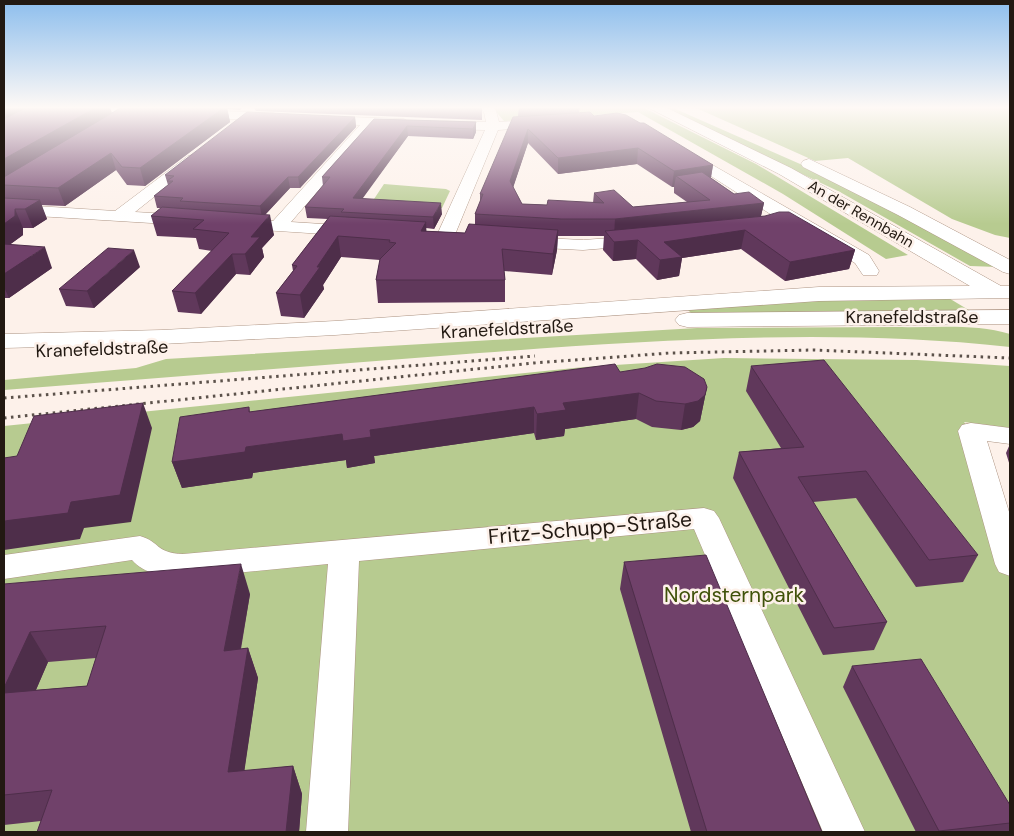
<svg xmlns="http://www.w3.org/2000/svg" width="1014" height="836" viewBox="0 0 1014 836" font-family="'DM Sans',sans-serif">
  <style>
    .green { fill: #b7cb90 }
    .lines { fill: none; stroke-linecap: round; stroke-linejoin: round }
    .street-casing { stroke: #ad9483; stroke-width: 1 }
    .secondary-casing { stroke: #ad9483; stroke-width: 1 }
    .street { fill: #fff; fill-rule: evenodd }
    .secondary { fill: #fff; fill-rule: evenodd }
    .rail { stroke: #5c524b; stroke-width: 3; stroke-dasharray: 2.5 4.5; stroke-linecap: butt }
    .wall { fill: #60385b; fill-rule: evenodd }
    .shaded-wall { fill: #4e2e4a }
    .building { fill: #70416a; stroke: #4e2e4a }
    .labels { text-anchor: middle; dominant-baseline: central; stroke-width: 5; stroke-linejoin: round; paint-order: stroke }
    .far-street-label { font-size: 15px; fill: #221912; stroke: #fdf1ea }
    .street-label { font-size: 18px; fill: #221912; stroke: #fdf1ea }
    .near-street-label { font-size: 21px; fill: #221912; stroke: #fdf1ea }
    .near-park-label { font-size: 21px; fill: #3f5109; stroke: #fdf1ea }
  </style>
  <rect width="100%" height="100%" fill="#fdf1ea"/>
  <path class="green" d="M492 107H642L756 164 908 255 886 259 783 194 638 112 504 121Z
    M661 107H671L807 167 998 267 970 266 840 192Z
    M694 107H1010V238L995 235 952 219 848 158 815 161Z
    M384 184 446 189 450 191 442 208 366 203 374 199Z
    M947 297 972 312 692 314 688 310 792 301Z
    M896 327C933 328 974 323 1010 334V347C833 328 656 340 479 353 321 365 162 378 4 390V380L136 368 166 359 697 328Z
    M724 358 917 360 1010 366V428L964 422 971 431 1010 564V832H4V426L584 367Z"/>
  <g class="lines">
    <defs>
      <path id="street" d="M38 107C55 107 151 104 158 112L152 116 44 111Z
        M479 107H493L496 111 499 122 544 119 550 123 544 127 498 130 454 237 451 241H439L436 237 485 130 441 129 434 125 441 121 486 122 484 112Z
        M194 110 274 113 280 117 274 121 190 117 188 114Z
        M322 116 404 119 410 123 404 127 374 126 291 222 354 226 360 227 363 231 360 235 354 236 233 228 230 224 233 220 273 221 360 125 317 123 316 120Z
        M683 148 869 255 879 271 877 275H863L855 263 775 217 678 155 676 152 678 149Z
        M193 155 198 156 200 159 198 162 135 212 184 215 190 216 192 220 190 224 184 225 4 214V204L115 211 188 156Z
        M638 236 644 237 647 241 644 245 583 250 524 247 518 246 515 242 518 238 524 237 583 240Z
        M971 423 1010 428V444L987 441 1010 515V576L999 572 995 564 958 431 962 425Z
        M704 508 714 511 719 518 865 832H823L694 529 359 561 348 832H306L328 564 183 578C165 577 144 574 132 560L4 579V555L140 536C161 542 155 553 183 554Z"/>
      <path id="secondary" d="M647 107H665L791 168 1001 286H1010V298L819 301 335 335 162 344 4 348V334L162 330 335 321 819 287 970 286 779 174Z
        M809 159 910 207 1010 260V274L1003 272 898 215 803 167 801 164 803 161Z
        M1010 310V324L687 327 679 325 675 320 679 315 687 313Z"/>
    </defs>
    <use href="#street" class="street-casing"/>
    <use href="#secondary" class="secondary-casing"/>
    <use href="#street" class="street"/>
    <use href="#secondary" class="secondary"/>
    <path class="rail" d="M4 398 535 356
      M4 418 534 363 670 353 813 350 1010 358"/>
  </g>
  <path class="wall" d="M4 107 112 113 122 107H243L240 110 227 109 230 122 145 186 127 185 116 170 65 206 41 205 47 219 33 228H23V235L9 245 52 268 9 298H4Z
    M253 107H482V120L256 111Z
    M519 107H580L579 113 594 116 713 165 711 178 734 194 764 203 761 216 855 250 849 269 785 281 741 249 682 258 679 276 657 280 636 259 613 261 603 250 604 236H558L557 250 552 275 504 271 505 280V302L378 303 376 280 380 260 341 257 323 285 324 289 304 318 281 316 276 293 293 271 292 265 328 219 307 218 305 207 323 186 322 177 374 119 476 122V132L473 139 408 136 362 198 442 214 434 229 426 228V231L465 233 475 225V214L480 202V194L518 116ZM528 143 558 174 637 164 672 187H674V193L687 202 633 207 594 193 593 203 547 205 522 204 513 187Z
    M355 117 356 127 300 188H290L265 215 274 235 262 248 264 257 250 275 236 274 201 314 178 312 172 291 212 251 199 249 196 238 157 236 151 216 161 208H157L154 196 168 185 165 175Z
    M140 267 94 308 66 306 59 289Z
    M751 366 978 555 963 582 916 587 856 498 813 502 887 622 874 650 823 655 733 478 739 452 781 448 746 391Z
    M620 372 707 387 700 421 693 427 681 430 652 427 636 419 565 429 564 436 536 440 534 433 374 456 375 463 347 468 346 460 253 473 252 478 182 488 172 462 249 407 250 412Z
    M1010 444V466L1006 453Z
    M624 562 822 832H691L620 589Z
    M4 584 250 594 241 649 248 648 258 678 244 771 293 766 302 794 299 832H37L41 821 4 825ZM96 658 87 686 36 690 48 662Z
    M852 666 1010 805V832H916L843 687Z"/>
  <path class="shaded-wall" d="M4 107H34L4 126Z
    M97 107H110L113 116 4 181V159Z
    M225 107H227L230 122 145 186 140 168Z
    M355 117 356 127 300 188 298 177Z
    M476 122V132L473 139V129Z
    M407 126 408 136 355 209 353 198Z
    M528 129V143L510 197V181Z
    M638 148 637 164 558 174V158Z
    M111 153 116 170 65 206 58 188Z
    M713 165 710 181 676 176 674 187H672L674 171Z
    M288 177 290 188 262 218 260 206Z
    M40 200 47 219 33 228 25 209Z
    M441 203 442 214 434 229 433 217Z
    M764 203 760 220 614 236 615 219Z
    M15 209 23 228V235L4 249V224Z
    M270 215 274 235 262 248 264 257 250 275 245 254 251 237Z
    M426 222 427 242 421 231Z
    M558 230 557 250 552 275 553 254Z
    M745 230 741 249 682 258 679 276 657 280 660 260 664 242Z
    M338 236 341 257 323 285 324 289 304 318 300 295 317 267Z
    M638 240 636 259 613 261 614 242Z
    M45 247 52 268 9 298 4 287V274Z
    M134 250 140 267 94 308 87 291Z
    M855 250 849 269 785 281 790 262Z
    M232 254 236 274 201 314 195 293Z
    M707 387 700 421 693 427 681 430 685 404Z
    M639 393 636 419 565 429 564 436 536 440 537 414 563 403Z
    M143 403 152 428 131 522 84 528 80 539 4 550V521L71 502Z
    M534 407V433L374 456 375 463 347 468 346 460 253 473 252 478 182 488 172 462 246 447Z
    M241 564 250 594 235 680 224 651Z
    M30 632 48 662 22 722 4 696V688Z
    M248 648 258 678 240 801 228 772Z
    M293 766 302 794 299 832H286Z"/>
  <path class="building" d="M27 107H97L4 159V119Z
    M122 107H225L140 168 122 167 111 153 58 188 4 185V177Z
    M247 112 355 117 298 177H288L260 206 180 201 183 198 154 196 173 181H167L174 176 165 175Z
    M590 112 594 116 617 113 626 115 640 123H644L713 165 674 171 638 148 558 158 528 129 510 181 522 204 547 205 548 200 604 203 594 193 614 190 633 207 710 200 676 176 702 172 734 194 749 192 764 203 615 219H561L475 214 483 194H480L513 117Z
    M374 119 476 122 473 129 407 126 353 198 441 203 433 217 341 212 344 209 305 207 330 177H322Z
    M4 198 40 200 25 209H15V216L4 224Z
    M162 207 270 215 251 237H260L245 254H232L195 293 172 291 229 233 193 229 204 220 151 216Z
    M779 212H789L855 250 790 262 745 230 664 242 682 257 660 260 638 240 614 242 605 231 765 216Z
    M330 216 426 222 421 231 465 233 469 224 558 230 553 254 502 249 505 280H376L380 259 396 243 389 242 390 240 338 236 317 267H320L300 295 276 293 297 266 292 265Z
    M4 244 45 247 4 274Z
    M108 248 134 250 87 291 59 289Z
    M824 360 978 555 929 560 866 471 798 477 887 622 834 628 739 452 804 447 751 366Z
    M615 364 620 372 645 368 657 364 685 367 704 379 707 387 705 395 698 401 685 404 656 401 639 393 563 403 566 410 537 414 534 407 370 430 371 437 343 441 342 434 246 447 245 452 172 462 180 417 249 407V412Z
    M143 403 120 495 71 502 68 513 4 521V458L17 456 34 416Z
    M706 555 822 832H707L624 562Z
    M241 564 224 651 248 648 228 772 293 766 286 832H37L52 790 4 795V693L87 686 106 626 30 632 4 688V584Z
    M921 659 1010 805V823L939 831 852 666Z"/>
  <linearGradient id="sky" x2="0" y2="1"><stop stop-color="#8dbeed"/><stop offset="0.48" stop-color="#fef9f6"/><stop offset="1" stop-color="#fef9f6" stop-opacity="0"/></linearGradient>
  <rect width="1014" height="224" fill="url(#sky)"/>
  <g class="labels">
    <g class="far-street-label">
      <text transform="translate(861 214) rotate(30)">An der Rennbahn</text>
    </g>
    <g class="street-label">
      <text x="912" y="317">Kranefeldstraße</text>
      <text transform="translate(507 329) rotate(-3)">Kranefeldstraße</text>
      <text transform="translate(102 349) rotate(-2)">Kranefeldstraße</text>
    </g>
    <g class="near-street-label">
      <text transform="translate(590 528) rotate(-5)">Fritz-Schupp-Straße</text>
    </g>
    <g class="near-park-label">
      <text x="734" y="595">Nordsternpark</text>
    </g>
  </g>
  <rect width="1014" height="836" fill="none" stroke="#221912" stroke-width="10"/>
</svg>
